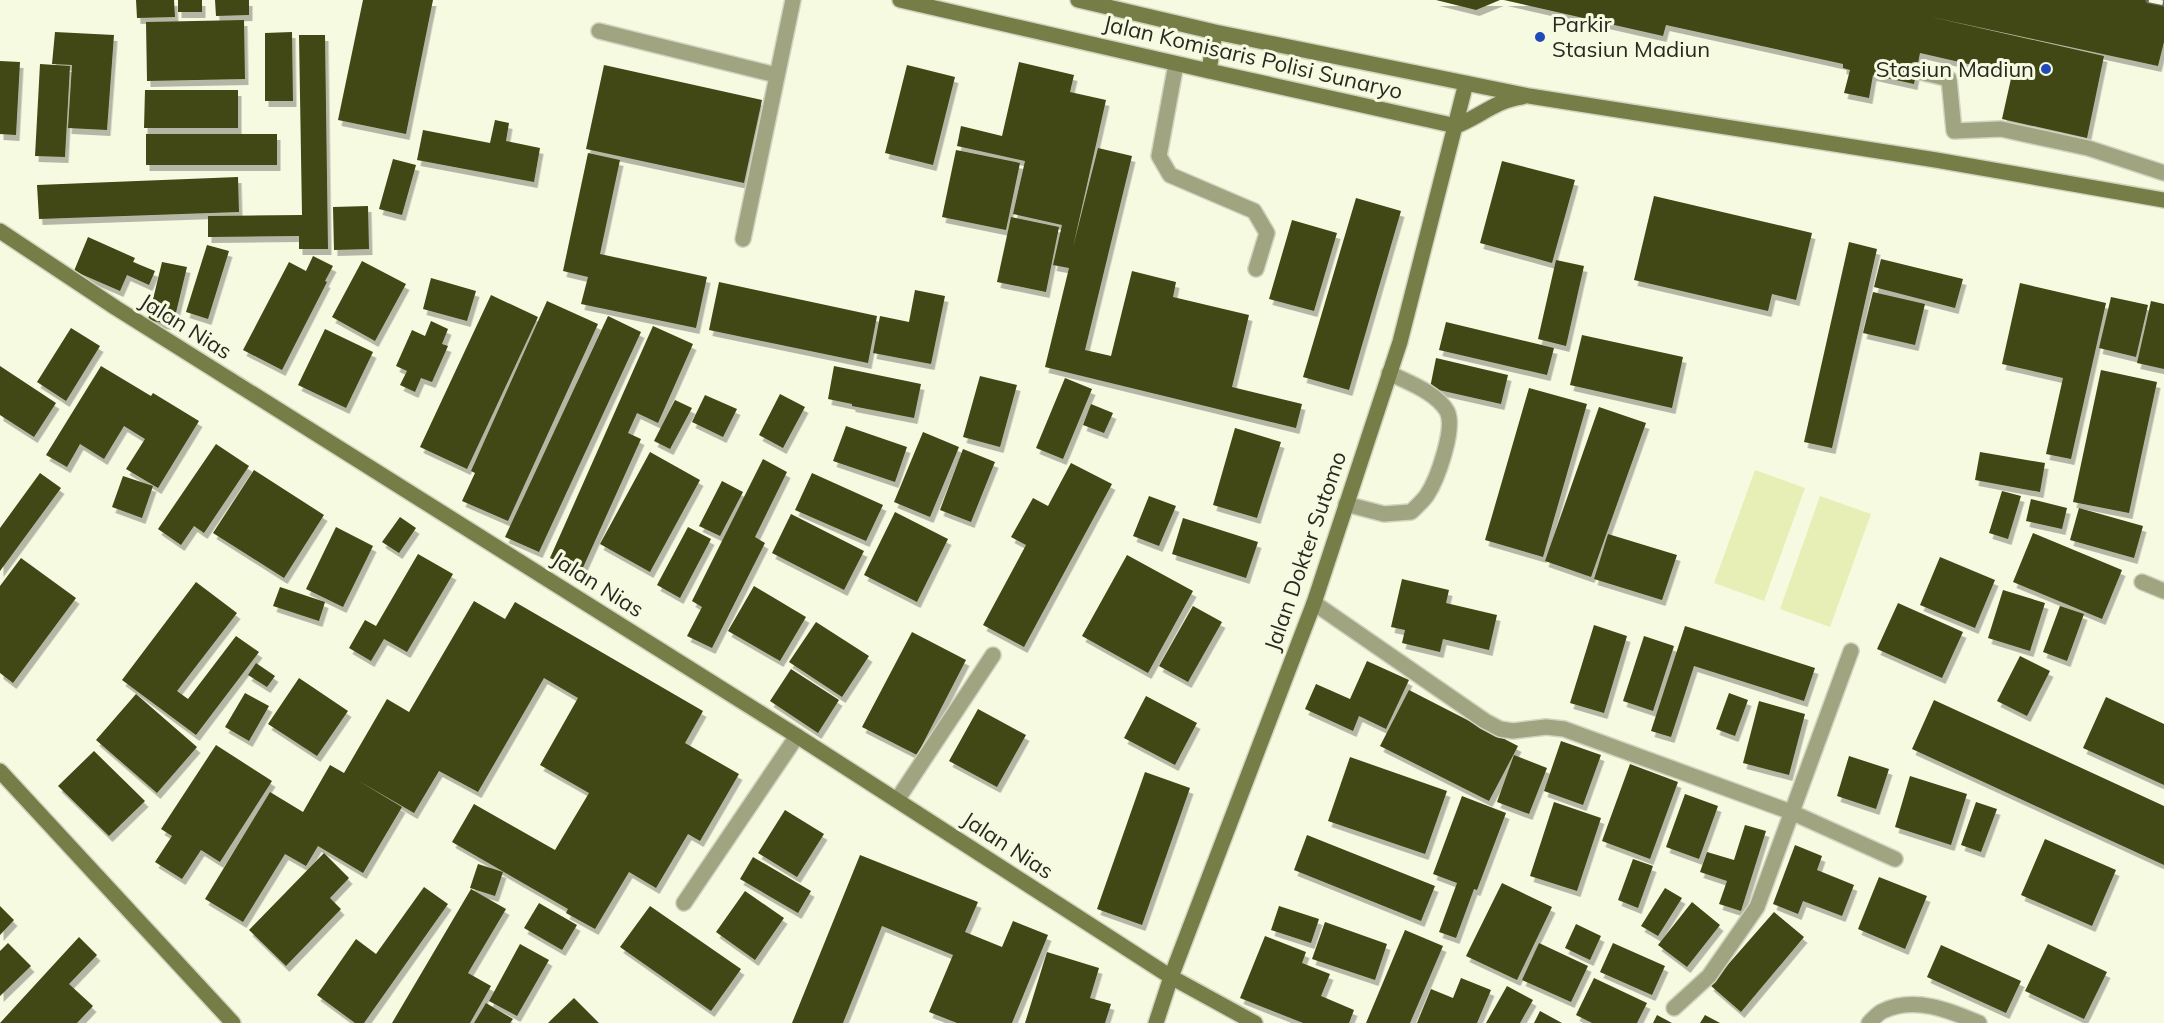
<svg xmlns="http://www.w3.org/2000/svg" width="2164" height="1023" viewBox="0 0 2164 1023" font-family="Mulish,sans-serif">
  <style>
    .green { fill: #e7efb7 }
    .building { fill: #424617; filter: url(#shadow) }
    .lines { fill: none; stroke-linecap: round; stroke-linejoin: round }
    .lane-casing { stroke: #d1d4be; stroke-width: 18 }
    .street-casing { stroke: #d1d4be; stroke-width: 18 }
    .secondary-casing { stroke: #d1d4be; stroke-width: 18 }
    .lane { stroke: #a0a481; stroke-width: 15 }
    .street { stroke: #a0a481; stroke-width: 15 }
    .secondary { stroke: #767d46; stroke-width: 15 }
    .rail-casing { stroke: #6a6c5e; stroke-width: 7 }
    .rail { stroke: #f6fae1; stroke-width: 4.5; stroke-dasharray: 14; stroke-linecap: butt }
    .poi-dot { fill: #1f4ab7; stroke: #f6fae1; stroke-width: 2 }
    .labels { text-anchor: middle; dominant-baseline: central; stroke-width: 6; stroke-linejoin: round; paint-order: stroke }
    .poi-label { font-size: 22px; fill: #282920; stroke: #f6fae1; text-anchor: start }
    .street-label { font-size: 22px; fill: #282920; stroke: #f6fae1 }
  </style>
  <defs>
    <filter id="shadow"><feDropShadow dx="3.5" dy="6" stdDeviation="0" flood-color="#0004"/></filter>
  </defs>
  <rect width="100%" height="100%" fill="#f6fae1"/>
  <path class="green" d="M1755 470 1805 488 1764 601 1714 583Z
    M1820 496 1871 514 1830 627 1780 609Z"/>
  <path class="building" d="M136 0H174L175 17 137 18Z
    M178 0H202V12H178Z
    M215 0H249V15L216 16Z
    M363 0H433L406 134 338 120Z
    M1436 0H1500L1476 10Z
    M1504 0H2164V42L2158 66 1927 16 2104 56 2087 138 2002 119 2012 74 1920 53 1914 84 1873 75 1869 98 1844 93 1850 70 1843 68V64L1666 25 1663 36Z
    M244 20 245 79 147 81 146 22Z
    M55 32 114 35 107 130 68 128 72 65 52 64Z
    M292 32 293 101H265V33Z
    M299 35H325L328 249H299V236L208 237V216L302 215Z
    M0 61 20 62 16 135 0 134Z
    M1019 62 1074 75 1070 92 1106 100 1073 247 1098 148 1132 156 1085 350 1111 356 1132 271 1176 282 1173 297 1249 315 1232 387 1302 404 1296 428 1045 367 1069 268 1053 265 1062 225 1013 214 1025 161 957 146 961 126 1002 136Z
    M40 64 70 66 65 157 35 156Z
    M604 65 762 100 744 183 586 149Z
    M907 65 955 77 933 165 885 153Z
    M145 90H238V128H144Z
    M495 120 509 123 506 141 540 148 534 182 417 160 423 130 490 143Z
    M146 134H277V165H146Z
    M956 150 1020 163 1006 230 942 217Z
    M588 153 620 160 600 254 707 277 696 328 581 304 588 277 563 271Z
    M393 159 416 165 402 215 379 209Z
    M1502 161 1575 180 1552 263 1480 243Z
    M238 177 239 212 39 219 37 185Z
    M1654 196 1812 233 1796 300 1772 294 1768 311 1634 280Z
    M1356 198 1401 211 1349 390 1303 377Z
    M368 206 369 249 334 250 333 207Z
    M1011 217 1059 227 1046 292 997 282Z
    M1292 220 1337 233 1314 311 1269 299Z
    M88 237 135 258 133 262 155 271 149 285 127 275 120 291 74 271Z
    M1849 242 1877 249 1832 448 1804 442Z
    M207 245 229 251 208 319 186 312Z
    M313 256 333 266 325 281 327 282 282 370 243 350 289 262 306 271Z
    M1881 259 1963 279 1955 308 1874 287Z
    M1556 260 1584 266 1566 346 1538 339Z
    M362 261 406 284 375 341 332 317Z
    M162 262 187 267 173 325 148 320Z
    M431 278 476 291 467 321 423 309Z
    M719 282 877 316 868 363 709 330Z
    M2020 283 2106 303 2071 459 2046 454 2063 378 2002 364Z
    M915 290 945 296 931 364 873 353 880 316 909 322Z
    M1873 292 1925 304 1915 345 1863 333Z
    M491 295 538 317 467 469 420 447Z
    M2111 297 2148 305 2136 357 2099 348Z
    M547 301 598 324 508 521 462 501 475 473 471 471Z
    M2151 301 2164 304V369L2137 363Z
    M608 316 641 332 539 552 505 537Z
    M431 321 448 329 442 344 448 346 432 382 421 378 415 392 400 385 407 371 396 366 412 330 425 336Z
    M1446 322 1554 348 1547 375 1439 350Z
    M653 326 693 344 658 423 637 413 628 433 641 439 581 572 550 558Z
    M71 328 100 346 66 401 37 382Z
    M325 329 373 352 346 408 298 385Z
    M1582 335 1683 357 1672 408 1570 385Z
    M1436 358 1508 375 1501 404 1430 388Z
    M0 366 56 403 34 437 0 415Z
    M101 366 151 396 153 393 199 421 158 488 126 469 145 439 124 426 104 459 80 444 67 467 46 455Z
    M834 366 921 384 914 418 852 406V404L828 399Z
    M2101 370 2157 382 2129 513 2073 502Z
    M980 376 1017 385 1000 447 963 437Z
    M1065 378 1092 389 1063 459 1036 448Z
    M1529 388 1587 404 1543 557 1485 540Z
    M780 394 805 407 783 448 759 435Z
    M705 395 737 409 723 437 692 422Z
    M675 400 692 408 670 449 654 441Z
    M1091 404 1113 413 1104 433 1083 425Z
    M1599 407 1646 423 1591 577 1545 561Z
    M846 426 907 447 895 482 833 461Z
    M1235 428 1281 442 1257 518 1213 505Z
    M923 432 959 447 930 517 894 502Z
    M216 444 249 466 204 533 194 526 181 545 158 529Z
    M963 449 995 462 971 522 940 510Z
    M650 452 700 480 650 572 600 544Z
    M1980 452 2045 463 2040 492 1975 480Z
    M763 459 787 472 755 537 765 543 712 648 687 636 702 607 692 601Z
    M1071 463 1112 484 1024 647 983 625 1026 545 1011 537 1033 498 1048 506Z
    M254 470 324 515 284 578 213 533Z
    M40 473 61 488 0 571V528Z
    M812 473 883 505 866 541 795 510Z
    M123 476 153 486 142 518 112 507Z
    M722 481 743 492 720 536 699 526Z
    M2002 491 2021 496 2008 539 1989 533Z
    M1149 496 1176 506 1159 546 1133 536Z
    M2031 499 2067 508 2062 529 2026 521Z
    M2079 508 2143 526 2134 558 2070 540Z
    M895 512 948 539 917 602 864 575Z
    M791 514 864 551 844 590 772 553Z
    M400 517 416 528 399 553 382 542Z
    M1183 518 1258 542 1246 578 1172 554Z
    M336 527 373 546 343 607 306 589Z
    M688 527 711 539 680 598 657 585Z
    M2033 533 2122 570 2102 619 2013 582Z
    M1608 534 1677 555 1662 600 1594 579Z
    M418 554 453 574 407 652 384 639 371 661 349 648 365 620 376 626Z
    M1127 555 1193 591 1148 673 1082 636Z
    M1940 557 1995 580 1975 628 1920 605Z
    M21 558 76 598 13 683 0 673V586Z
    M1402 579 1449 590 1446 603 1497 615 1489 650 1443 639 1440 652 1402 643 1405 630 1391 627Z
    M196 582 237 613 177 691 188 699 236 636 259 652 196 735 122 680Z
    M754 586 806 617 780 661 728 631Z
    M280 587 325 602 319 621 273 606Z
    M2003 590 2045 603 2030 651 1988 638Z
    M474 601 505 619 515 602 703 711 685 743 739 774 700 841 688 834 656 888 629 872 595 929 566 913 568 909 452 842 474 804 555 850 589 793 540 765 578 698 544 678 478 792 439 771 414 813 357 780 402 807 363 873 318 846 306 866 285 854 243 922 205 899 270 792 303 812 330 765 344 773 387 699 409 712Z
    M1898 603 1963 632 1942 678 1877 649Z
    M1193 606 1222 622 1188 682 1159 666Z
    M2060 606 2084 614 2067 661 2043 652Z
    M816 622 869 656 842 697 789 662Z
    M1594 625 1627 636 1604 713 1570 703Z
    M1685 626 1815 668 1804 701 1694 666 1671 737 1651 731Z
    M912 632 966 660 917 755 862 727Z
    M1644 636 1674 646 1653 711 1623 701Z
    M2020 656 2050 671 2027 716 1997 701Z
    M1367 661 1409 680 1386 729 1359 716 1353 731 1305 709 1316 684 1350 699Z
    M256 663 275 676 267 687 248 675Z
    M791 669 839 700 818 733 770 701Z
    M299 678 348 711 317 756 268 724Z
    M1409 690 1518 746 1489 801 1380 746Z
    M245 693 269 706 249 741 225 727Z
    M1729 693 1748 700 1735 736 1716 729Z
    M136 694 197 747 157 793 96 740Z
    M1146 696 1197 723 1175 765 1124 738Z
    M2106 697 2164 724V785L2083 748Z
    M1934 700 2164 806V865L1912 749Z
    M1759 701 1805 714 1789 775 1743 763Z
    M978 709 1026 735 997 787 949 761Z
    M1561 741 1601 755 1583 805 1544 791Z
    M216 745 272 781 220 862 201 850 182 879 155 862 172 836 161 829Z
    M94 751 145 801 109 836 58 786Z
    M1514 755 1547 768 1529 814 1497 802Z
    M1849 756 1889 769 1876 809 1837 796Z
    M1350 757 1447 791 1425 854 1328 821Z
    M1630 764 1678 782 1650 859 1602 841Z
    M1145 772 1190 788 1142 925 1097 909Z
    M1910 776 1967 794 1951 845 1895 827Z
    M1685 794 1718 806 1699 859 1666 847Z
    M1462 796 1506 813 1477 890 1474 889 1456 938 1439 932 1457 883 1433 874Z
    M1554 802 1601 818 1577 891 1530 876Z
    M1976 802 1997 809 1981 852 1961 845Z
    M785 810 824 834 797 877 758 853Z
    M1745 825 1766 831 1741 911 1719 904 1727 881 1700 872 1707 852 1734 860Z
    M1307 835 1435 886 1421 921 1294 870Z
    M2045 839 2116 870 2092 926 2021 895Z
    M1795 845 1822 856 1817 870 1854 885 1842 916 1803 901 1798 914 1773 904Z
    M324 853 349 878 330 898 341 909 286 966 249 930Z
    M860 855 978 902 965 932 1002 947 1013 921 1048 935 1012 1023H957L929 1012 953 955 882 926 843 1023H792Z
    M753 857 811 891 798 913 740 879Z
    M1633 859 1653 866 1638 908 1618 900Z
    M478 864 503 872 495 896 470 888Z
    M1879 877 1927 896 1905 949 1858 929Z
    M1502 883 1552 907 1517 980 1466 956Z
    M424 887 448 904 364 1023H355L317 995 356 939 376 954Z
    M1665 888 1682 898 1658 936 1641 926Z
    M471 889 506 909 468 973 491 986 470 1023H392Z
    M745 891 784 918 755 960 716 932Z
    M1692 902 1720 925 1687 967 1658 945Z
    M539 903 577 925 562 950 524 928Z
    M0 906 14 920 0 935Z
    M650 906 741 969 711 1011 620 947Z
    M1279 906 1319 919 1311 943 1271 930Z
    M1774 912 1804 937 1741 1012 1710 985Z
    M1325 922 1387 944 1375 980 1312 959Z
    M1576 924 1601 936 1590 960 1565 948Z
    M1405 930 1443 946 1410 1023H1366Z
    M1265 936 1306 952 1302 963 1330 974 1321 996 1354 1010 1349 1023H1303L1240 998Z
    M79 937 97 955 69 984 93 1006 77 1023H0Z
    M8 943 31 966 0 996V951Z
    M1539 943 1588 966 1571 1002 1522 980Z
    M1613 943 1665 966 1652 995 1600 972Z
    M520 944 549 960 517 1016 489 1001Z
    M2048 944 2107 972 2084 1019 2025 991Z
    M1941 945 2021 981 2006 1013 1927 977Z
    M1047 952 1099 968 1090 998 1111 1004 1105 1023H1025Z
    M1461 978 1491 990 1477 1023H1417L1431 989 1453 998Z
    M1594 978 1647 1003 1637 1023H1592L1576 1015Z
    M1507 986 1533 1000 1520 1023H1486Z
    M574 998 599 1023H548L551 1020Z
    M486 1003 513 1019 510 1023H474Z
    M1540 1011 1562 1023H1534Z
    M1657 1015 1672 1023H1653Z
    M1705 1015 1720 1023H1700Z"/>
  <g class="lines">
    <defs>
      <path id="lane" d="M599 31 776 75
        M1176 64 1159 156 1170 175 1254 211 1267 233 1256 269
        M743 239 793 0
        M1346 504 1384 514 1411 512C1416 507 1423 501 1427 495 1437 480 1456 428 1447 411 1436 392 1407 382 1389 373
        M684 903 797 736
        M1869 1023C1873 1019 1878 1013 1883 1011 1914 996 1949 1010 1979 1023"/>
      <path id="street" d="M1916 71 1949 79 1954 131 2001 129 2088 148 2164 173
        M2142 582 2164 591
        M1314 603 1485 721 1500 729 1513 731 1546 727 1564 729 1791 812 1895 859
        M897 800 993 655
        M1674 1008 1709 976 1757 907 1851 651"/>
      <path id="secondary" d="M900 0 1209 71 1456 126
        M1078 0 1215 32 1529 96 1936 160 2164 200
        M1209 71 1215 32
        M1456 126C1479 117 1497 100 1522 97
        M0 231 116 308 797 736 1171 977 1255 1023
        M0 771 233 1023
        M1156 1023 1171 977 1314 603 1400 342 1466 83"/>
    </defs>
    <use href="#lane" class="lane-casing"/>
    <use href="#street" class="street-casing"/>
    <use href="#secondary" class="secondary-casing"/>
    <use href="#lane" class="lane"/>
    <use href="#street" class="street"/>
    <use href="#secondary" class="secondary"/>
    <defs>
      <path id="rail" d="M2149 0 2164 3"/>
    </defs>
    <use href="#rail" class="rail-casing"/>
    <use href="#rail" class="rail"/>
  </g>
  <g class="poi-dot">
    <circle cx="1540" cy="37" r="6"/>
    <circle cx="2046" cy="69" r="6"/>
  </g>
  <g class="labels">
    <g class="poi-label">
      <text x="1552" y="24">Parkir<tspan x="1552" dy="25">Stasiun Madiun</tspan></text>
      <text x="2034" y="69" text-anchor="end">Stasiun Madiun</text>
    </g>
    <g class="street-label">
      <text transform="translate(1253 57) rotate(13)">Jalan Komisaris Polisi Sunaryo</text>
      <text transform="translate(186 326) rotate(32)">Jalan Nias</text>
      <text transform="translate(1305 551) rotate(-71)">Jalan Dokter Sutomo</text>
      <text transform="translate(598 584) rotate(32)">Jalan Nias</text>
      <text transform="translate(1008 845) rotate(33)">Jalan Nias</text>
    </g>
  </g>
</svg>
